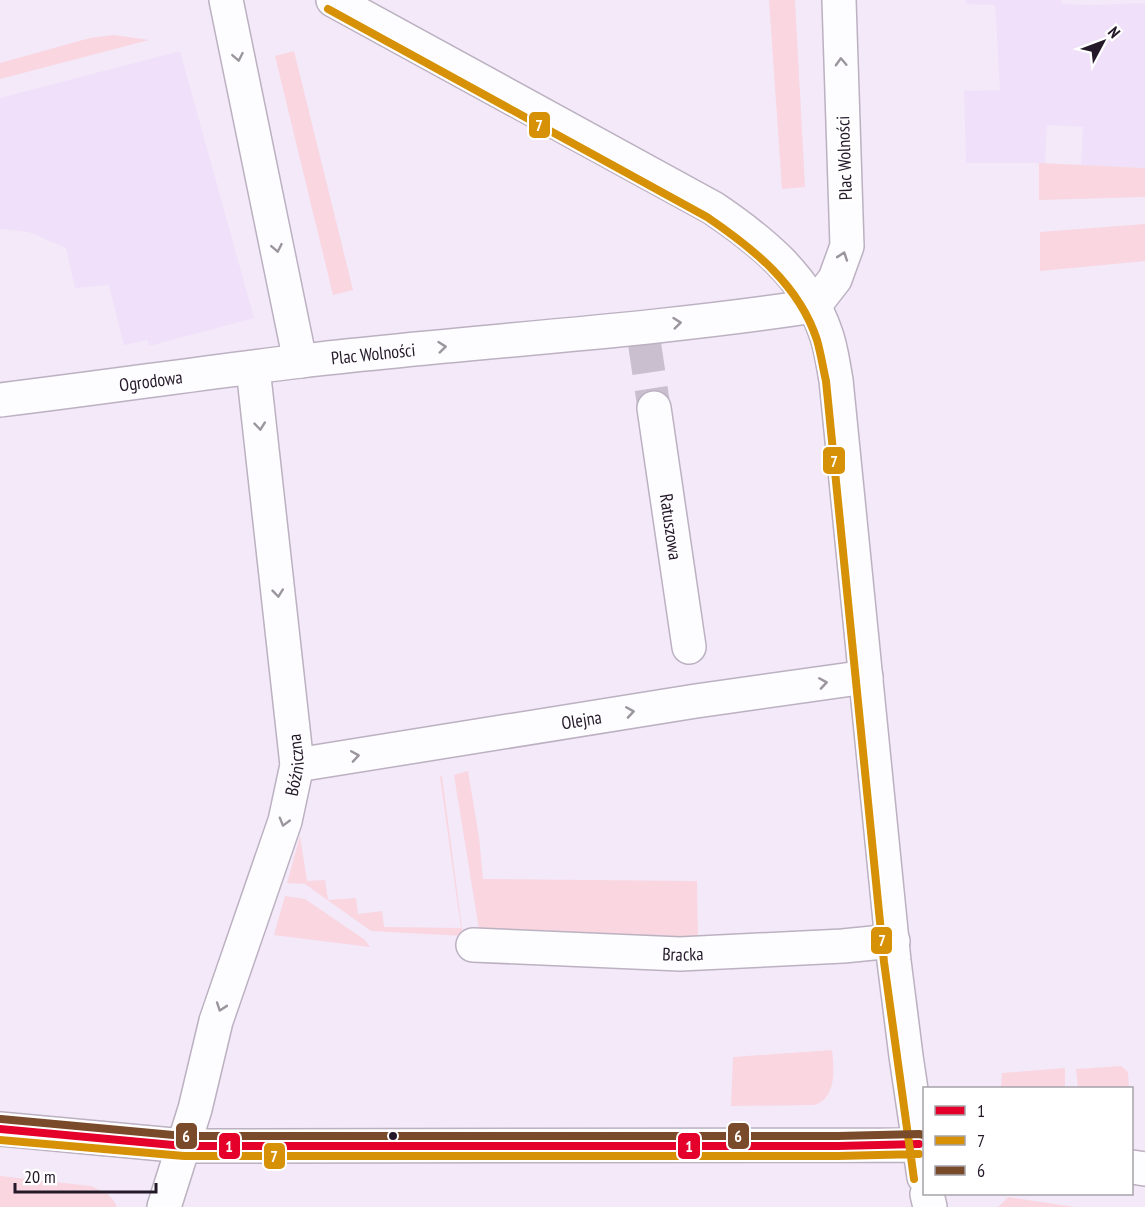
<svg xmlns="http://www.w3.org/2000/svg" width="1145" height="1207" viewBox="0 0 1145 1207" font-family="'PT Sans Narrow',sans-serif">
  <style>
    .built { fill: #f0e0f9 }
    .green { fill: #f9d6e0 }
    .lines { fill: none; stroke-linecap: round; stroke-linejoin: round }
    .street-tunnel { stroke: #cabfcf; stroke-width: 33; stroke-dasharray: 33 16; stroke-linecap: butt }
    .street-casing { stroke: #bbb1c1; stroke-width: 36 }
    .secondary-casing { stroke: #bbb1c1; stroke-width: 36 }
    .street { stroke: #fdfcfe; stroke-width: 33 }
    .secondary { stroke: #fdfcfe; stroke-width: 33 }
    .bus-1-casing { stroke: #fff; stroke-width: 12 }
    .bus-2-casing { stroke: #fff; stroke-width: 12 }
    .bus-3-casing { stroke: #fff; stroke-width: 12 }
    .bus-1 { stroke: #e4002b; stroke-width: 8 }
    .bus-2 { stroke: #d79106; stroke-width: 8 }
    .bus-3 { stroke: #7a4b2a; stroke-width: 8 }
    .oneway { stroke: #9b959e }
    .bus-dot { fill: #241829; stroke: #fff; stroke-width: 2 }
    .labels { text-anchor: middle; dominant-baseline: central; stroke-width: 5; stroke-linejoin: round; paint-order: stroke }
    .street-label { font-size: 18px; fill: #241829; stroke: #fff }
    .line-badge { stroke: #fff; stroke-width: 2 }
    .badge-label { font-size: 16px; text-anchor: middle; font-weight: bold; fill: #fff }
  </style>
  <rect width="100%" height="100%" fill="#f3e9f9"/>
  <path class="built" d="M966 0H1061L1062 4 1090 5 1145 3V168L1081 165 1083 127 1047 125 1045 163H966L964 91 1000 90 995 5 966 4Z
    M180 51 254 318 149 346 148 340 124 345 109 285 75 288 66 248 29 232 0 229V98Z"/>
  <path class="green" d="M769 0H795L805 187 782 189Z
    M114 35 149 40 0 79V63L90 38Z
    M294 51 353 290 333 295 275 56Z
    M1039 163 1145 168V197L1039 200Z
    M1145 224V261L1040 271V232Z
    M468 771 479 837 483 879 697 881 698 941 480 936 454 775Z
    M442 776 463 936 371 931 305 884 287 883 300 836 307 881 325 880 328 900 356 898 358 914 382 911 384 927 461 928 440 777Z
    M285 896 305 899 365 940 370 947 274 935Z
    M832 1050C834 1069 837 1098 814 1105L731 1106 733 1057Z
    M1121 1066 1128 1072 1129 1088H1078L1076 1069Z
    M1065 1068V1088H1015L1001 1087 1002 1073Z
    M0 1176 91 1186 108 1194 114 1201 117 1207H0Z
    M1008 1197 1075 1207H998Z"/>
  <g class="lines">
    <path class="street-tunnel" d="M644 340 654 408"/>
    <defs>
      <g id="street">
        <path d="M226 0 300 361"/>
        <path id="s1" d="M0 400C100 388 200 373 301 361 472 341 644 332 814 306L835 279 847 246 839 0"/>
        <path id="s2" d="M654 408 689 647"/>
        <path id="s3" d="M297 765 696 701 866 677"/>
        <path id="s4" d="M473 945 680 954 843 946 893 941"/>
        <path id="s5" d="M164 1207 195 1109 216 1021 285 821 297 765 253 368"/>
      </g>
      <path id="secondary" d="M333 0 713 208C759 239 806 276 825 331 831 346 833 364 836 380L894 961 906 1056 924 1177
        M0 1129 184 1146 924 1145
        M1132 1167 1145 1169
        M927 1194 930 1207"/>
    </defs>
    <use href="#street" class="street-casing"/>
    <use href="#secondary" class="secondary-casing"/>
    <use href="#street" class="street"/>
    <use href="#secondary" class="secondary"/>
    <defs>
      <path id="bus-1" d="M0 1129 184 1146H838L919 1144"/>
      <path id="bus-2" d="M328 9 707 217C754 249 799 285 817 340 821 354 823 368 826 381L884 962 914 1179
        M0 1140 184 1156H838L919 1154"/>
      <path id="bus-3" d="M1 1119 184 1136H838L919 1134 924 1135"/>
    </defs>
    <use href="#bus-1" class="bus-1-casing"/>
    <use href="#bus-2" class="bus-2-casing"/>
    <use href="#bus-3" class="bus-3-casing"/>
    <use href="#bus-1" class="bus-1"/>
    <use href="#bus-2" class="bus-2"/>
    <use href="#bus-3" class="bus-3"/>
  </g>
  <defs><path id="oneway-chevron" d="M-2-3.5L2.5 0L-2 3.5" fill="none" stroke-width="1.6" stroke-linecap="round" stroke-linejoin="round" transform="scale(1.5)"/></defs>
  <g class="oneway">
    <use href="#oneway-chevron" transform="translate(238 57) rotate(79)"/>
    <use href="#oneway-chevron" transform="translate(841 62) rotate(-92)"/>
    <use href="#oneway-chevron" transform="translate(277 248) rotate(79)"/>
    <use href="#oneway-chevron" transform="translate(843 256) rotate(-71)"/>
    <use href="#oneway-chevron" transform="translate(677 323) rotate(-6)"/>
    <use href="#oneway-chevron" transform="translate(442 347) rotate(-6)"/>
    <use href="#oneway-chevron" transform="translate(260 426) rotate(84)"/>
    <use href="#oneway-chevron" transform="translate(278 593) rotate(84)"/>
    <use href="#oneway-chevron" transform="translate(823 683) rotate(-9)"/>
    <use href="#oneway-chevron" transform="translate(630 712) rotate(-9)"/>
    <use href="#oneway-chevron" transform="translate(355 756) rotate(-9)"/>
    <use href="#oneway-chevron" transform="translate(284 822) rotate(106)"/>
    <use href="#oneway-chevron" transform="translate(221 1007) rotate(109)"/>
  </g>
  <circle class="bus-dot" cx="393" cy="1136" r="5"/>
  <g class="labels">
    <g class="street-label">
      <text transform="translate(844 158) rotate(-92)">Plac Wolności</text>
      <text stroke="none"><textPath href="#s1" startOffset="376">Plac Wolności</textPath></text>
      <text stroke="none"><textPath href="#s1" startOffset="152">Ogrodowa</textPath></text>
      <text stroke="none"><textPath href="#s2" startOffset="120">Ratuszowa</textPath></text>
      <text stroke="none"><textPath href="#s3" startOffset="288">Olejna</textPath></text>
      <text stroke="none"><textPath href="#s5" startOffset="462">Bóźniczna</textPath></text>
      <text stroke="none"><textPath href="#s4" startOffset="210">Bracka</textPath></text>
    </g>
  </g>
  <g class="line-badge">
    <rect x="528" y="111" width="23" height="28" rx="6" fill="#d79106"/>
    <rect x="822" y="446" width="24" height="29" rx="6" fill="#d79106"/>
    <rect x="870" y="926" width="23" height="29" rx="6" fill="#d79106"/>
    <rect x="175" y="1122" width="23" height="28" rx="6" fill="#7a4b2a"/>
    <rect x="727" y="1122" width="23" height="28" rx="6" fill="#7a4b2a"/>
    <rect x="218" y="1132" width="23" height="28" rx="6" fill="#e4002b"/>
    <rect x="677" y="1132" width="24" height="28" rx="6" fill="#e4002b"/>
    <rect x="263" y="1142" width="23" height="28" rx="6" fill="#d79106"/>
  </g>
  <g class="badge-label">
    <text x="539" y="131">7</text>
    <text x="834" y="467">7</text>
    <text x="882" y="946">7</text>
    <text x="186" y="1142">6</text>
    <text x="738" y="1142">6</text>
    <text x="229" y="1152">1</text>
    <text x="689" y="1152">1</text>
    <text x="274" y="1162">7</text>
  </g>
  <rect x="923" y="1087" width="210" height="108" fill="#ffffff" stroke="#a7a3a9" stroke-width="1.5"/>
  <rect x="935" y="1106" width="30" height="9" fill="#e4002b" stroke="#a7a3a9" stroke-width="1.5"/>
  <text x="977" y="1117" font-size="18" fill="#241829">1</text>
  <rect x="935" y="1136" width="30" height="9" fill="#d79106" stroke="#a7a3a9" stroke-width="1.5"/>
  <text x="977" y="1147" font-size="18" fill="#241829">7</text>
  <rect x="935" y="1166" width="30" height="9" fill="#7a4b2a" stroke="#a7a3a9" stroke-width="1.5"/>
  <text x="977" y="1177" font-size="18" fill="#241829">6</text>
  <g transform="translate(1103 42) rotate(49)" stroke="#ffffff" stroke-width="4.5" paint-order="stroke">
  <path d="M0-4.5L10 22L0 15L-10 22Z" fill="#241829"/>
  <text y="-9" font-size="16" font-weight="bold" text-anchor="middle" fill="#241829">N</text>
  </g>
  <path d="M15 1183v9h141v-9" fill="none" stroke="#241829" stroke-width="3"/>
  <text x="24" y="1183" font-size="18" fill="#241829" stroke="#ffffff" stroke-width="4.5" paint-order="stroke">20 m</text>
</svg>
